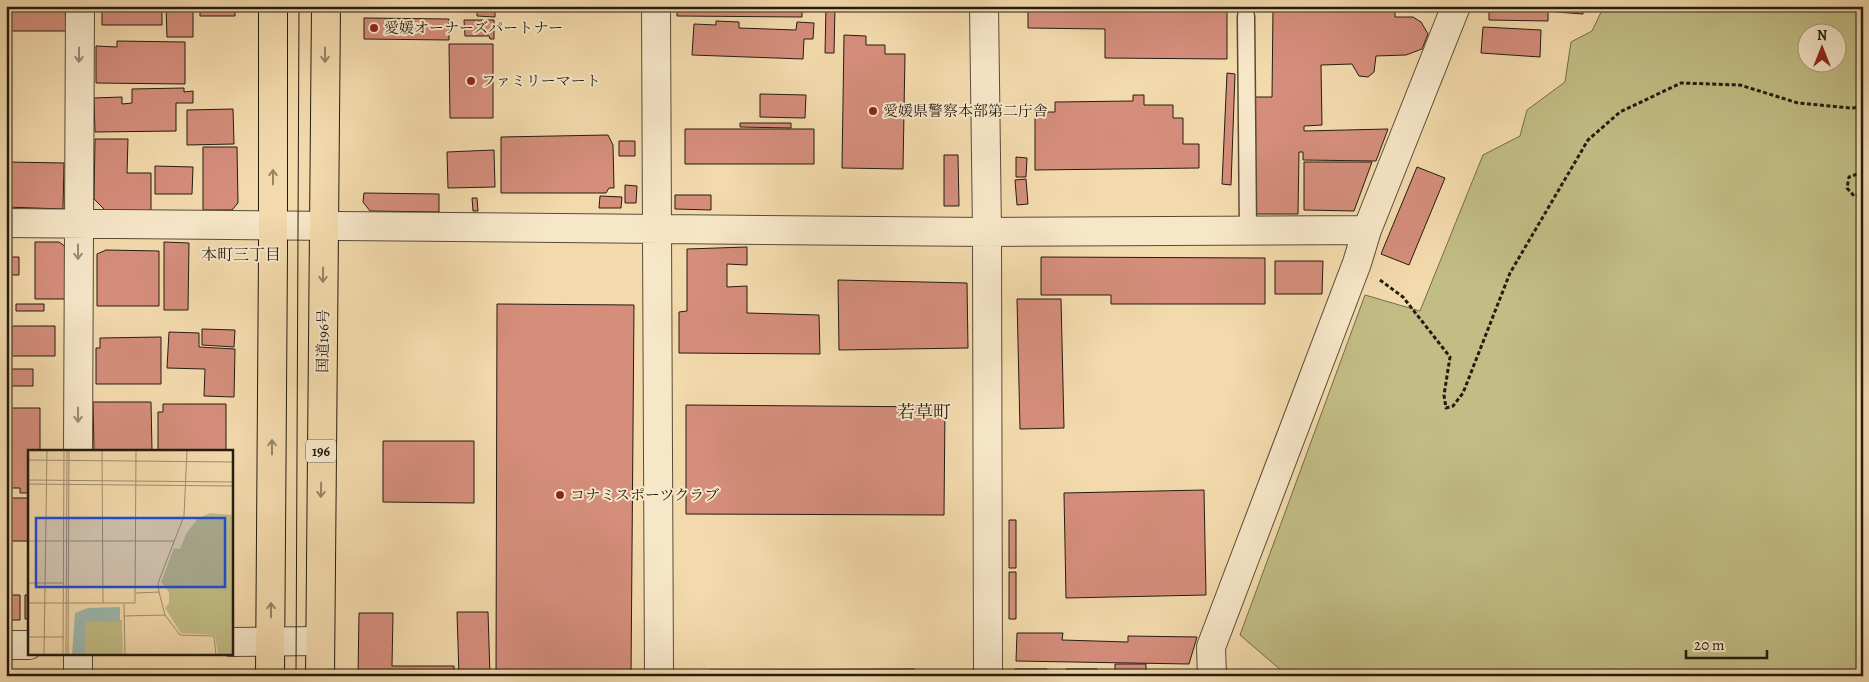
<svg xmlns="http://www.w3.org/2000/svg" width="1869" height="682" viewBox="0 0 1869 682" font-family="Alegreya,'Noto Serif JP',serif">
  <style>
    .green { fill: #c2bd85; stroke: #736c4b; fill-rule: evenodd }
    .building { fill: #d58e7c; stroke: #241c11 }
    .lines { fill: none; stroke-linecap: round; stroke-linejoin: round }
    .service-casing { stroke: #584c38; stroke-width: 19 }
    .minor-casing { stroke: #584c38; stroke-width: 30 }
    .tertiary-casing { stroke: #584c38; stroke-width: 30 }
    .trunk-casing { stroke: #241c11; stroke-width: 30 }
    .path { stroke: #241c11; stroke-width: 3; stroke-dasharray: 4 2.5; stroke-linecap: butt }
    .service { stroke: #f7e7c9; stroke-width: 16 }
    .minor { stroke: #f7e7c9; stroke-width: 28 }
    .tertiary { stroke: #f7e7c9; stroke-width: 28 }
    .trunk { stroke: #f3daac; stroke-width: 28 }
    .tram { stroke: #241c11; stroke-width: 1 }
    .oneway { stroke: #988c76 }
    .oneway2 { stroke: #968466 }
    .poi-dot { fill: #8f2418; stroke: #f7e7c9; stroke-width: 2 }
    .labels { text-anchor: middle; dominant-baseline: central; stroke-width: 4; stroke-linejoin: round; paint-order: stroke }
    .shield { fill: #f7e7c9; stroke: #635948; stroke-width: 1 }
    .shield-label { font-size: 14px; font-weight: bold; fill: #241c11 }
    .poi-label { font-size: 15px; fill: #241c11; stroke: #f7e7c9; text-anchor: start }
    .street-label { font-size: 15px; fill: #241c11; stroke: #f7e7c9 }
    .neighbourhood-label { font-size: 16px; fill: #241c11; stroke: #f7e7c9 }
    .quarter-label { font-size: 18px; fill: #241c11; stroke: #f7e7c9 }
    .inset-road { fill: none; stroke: #a08e6e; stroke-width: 1 }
    .view { fill: #1d4ed8; fill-opacity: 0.15; stroke: #1d4ed8; stroke-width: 2.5 }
    .inset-edge { fill: none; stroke: #241c11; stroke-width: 2.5 }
  </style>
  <rect width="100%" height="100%" fill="#f3daac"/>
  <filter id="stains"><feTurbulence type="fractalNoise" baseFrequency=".004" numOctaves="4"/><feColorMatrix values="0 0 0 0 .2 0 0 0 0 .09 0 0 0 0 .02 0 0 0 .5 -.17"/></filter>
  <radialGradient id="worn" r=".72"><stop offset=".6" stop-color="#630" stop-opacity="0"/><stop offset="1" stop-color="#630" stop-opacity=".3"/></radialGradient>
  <path class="green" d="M1604 6H1863V676H1283L1282 671 1240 635 1365 295 1420 311 1483 155 1520 136 1527 110 1565 82 1571 42 1592 31ZM1806 32H1836V62H1806Z"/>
  <path class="building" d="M6 6H65L66 31H6Z
    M96 6H162V25H102V9H96Z
    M166 6H193V37H167Z
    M200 6H235V16H200Z
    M677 6H802V17L677 16Z
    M826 6H835L834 53H825Z
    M1028 6H1227V59L1105 58V29L1028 28Z
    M1322 6 1395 9V17H1413L1421 22 1428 34 1422 49 1406 55 1376 56 1374 72 1368 77 1359 76 1352 64 1321 65 1322 125 1304 126V131L1388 129 1376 161 1303 160V152H1299L1298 214H1254L1255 97H1272L1273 7Z
    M1489 6H1548V21L1489 20Z
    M1556 6H1583V14L1556 12Z
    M477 8 495 9V17L477 16Z
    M364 18 449 19V40L364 39Z
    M464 20H494V39H490L489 36H465Z
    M716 21 739 22V28L796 30 797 22 814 23 813 39H804L803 59 692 55 694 24 716 25Z
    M1483 27 1541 30 1540 57 1481 53Z
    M844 35 866 36V45H885V54H905L903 169 842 168Z
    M117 41 185 42V84L96 83V46L117 47Z
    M449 44H493V118H450Z
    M1227 73 1235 74 1231 185 1222 184Z
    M184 88V92L193 91V103H176V131L95 132 94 98 122 97V104L132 103V89Z
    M760 94 806 95 805 118 760 117Z
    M1133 95H1144V105H1173V118H1183V144H1199V168L1035 170V112H1055V102L1133 101Z
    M233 109 234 144 187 145V110Z
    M740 123H791V128L740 127Z
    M685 129H814V164H685Z
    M608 135 613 145 614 188H609L606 193H501V137Z
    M95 139H128L127 173H151V211L105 210 94 199Z
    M619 141H635V156H619Z
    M203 147H237L238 203 232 210H203Z
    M494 150 495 187 448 188 447 152Z
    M944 155H958L959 206H944Z
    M1016 157 1027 158 1026 177H1016Z
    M6 162 64 163 63 209 6 207Z
    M1304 162H1372L1354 211 1304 210Z
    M155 166 193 167 192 194H155Z
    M1417 167 1445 178 1409 265 1381 254Z
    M1026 179 1028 204 1017 205 1015 180Z
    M625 185 637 186 636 203H625Z
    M364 193 439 194V212L370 211 363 202Z
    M675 195H711V210L675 209Z
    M600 196 622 197 621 208H599Z
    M472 198H477L478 211H473Z
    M35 242H59L66 247V299H35Z
    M164 242 189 243 188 310H164Z
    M747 247V265L727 264V287L747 286V313L819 315 820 354 679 353V312L687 311V249Z
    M106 250 159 251V306H97V254Z
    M7 257H19V275H7Z
    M1041 257 1265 258V304H1111V295H1041Z
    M1275 261H1323L1322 294H1275Z
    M838 280 967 283 968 348 839 350Z
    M1017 299H1061L1064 428 1020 429Z
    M16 304H44V311H16Z
    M497 304 634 305 631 676H496Z
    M12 326H55V356H12Z
    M202 329 235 330 234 347 202 345Z
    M169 332 199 333V347L235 349 234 397 204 396 205 369 167 368Z
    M161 337V384H96V348H100V338Z
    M7 369H33V386H7Z
    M93 402H151L152 451H94Z
    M163 404H226V451H158V412H163Z
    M686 405 945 407 944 515 686 514Z
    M11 408H40V451H29V493H20V488H11Z
    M383 441H474V503L383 502Z
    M1204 490 1206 595 1066 598 1064 493Z
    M11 498H29V541H11V528H6V502H11Z
    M1009 520H1016V568H1009Z
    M1009 572H1016V619H1009Z
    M6 595H20V620H6Z
    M25 595H29V619H25Z
    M457 612H488L490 676H459Z
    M359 613H393L392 666H454V676H358Z
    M1017 633H1063L1062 640 1128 642V636L1197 637 1189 664 1016 661Z
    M1115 664H1146V676H1115Z
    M914 669V676H710V670Z
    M1015 669H1047L1046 676H1015Z
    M1066 669H1097V676H1066Z
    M172 673 221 674V676H172Z"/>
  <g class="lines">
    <defs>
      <path id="service" d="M1246 16 1248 231"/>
      <path id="minor" d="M656 6 659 676
        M984 6 987 232 988 676
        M6 223 987 232 1367 230
        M78 451 80 6
        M78 653V676
        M1212 676 1211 647 1357 263 1367 230 1456 6"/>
      <path id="tertiary" d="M231 642 319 641
        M6 645H29"/>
      <path id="trunk" d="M270 676 273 252V6
        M320 676 326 6"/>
    </defs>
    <use href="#service" class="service-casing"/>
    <use href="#minor" class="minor-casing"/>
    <use href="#tertiary" class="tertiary-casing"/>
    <use href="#trunk" class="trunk-casing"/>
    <path class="path" d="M1863 172 1849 177 1847 188 1854 196 1863 195
      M1380 280 1403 297 1450 357 1444 395 1446 408 1453 406 1463 393 1510 273 1588 140 1620 112 1681 83 1740 85 1798 103 1851 108 1863 107"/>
    <use href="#service" class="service"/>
    <use href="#minor" class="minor"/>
    <use href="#tertiary" class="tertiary"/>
    <use href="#trunk" class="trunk"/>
    <path class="tram" d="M296 676 299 6"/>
  </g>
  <defs><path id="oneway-shaft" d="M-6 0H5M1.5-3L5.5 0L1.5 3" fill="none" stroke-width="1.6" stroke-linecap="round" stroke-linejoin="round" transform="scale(1.25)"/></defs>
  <g class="oneway">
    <use href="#oneway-shaft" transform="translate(79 55) rotate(90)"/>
    <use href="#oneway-shaft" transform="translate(78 252) rotate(90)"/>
    <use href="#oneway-shaft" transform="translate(78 415) rotate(90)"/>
  </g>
  <g class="oneway2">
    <use href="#oneway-shaft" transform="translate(325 55) rotate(90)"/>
    <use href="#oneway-shaft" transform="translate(273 177) rotate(-90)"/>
    <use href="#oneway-shaft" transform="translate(323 275) rotate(91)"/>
    <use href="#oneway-shaft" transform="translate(272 447) rotate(-90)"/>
    <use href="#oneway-shaft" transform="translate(321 490) rotate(91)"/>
    <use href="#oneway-shaft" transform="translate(271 610) rotate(-90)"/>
  </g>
  <g class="poi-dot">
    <circle cx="374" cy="28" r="5"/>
    <circle cx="471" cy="81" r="5"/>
    <circle cx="873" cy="111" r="5"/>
    <circle cx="560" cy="495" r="5"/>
  </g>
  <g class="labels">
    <rect class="shield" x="306" y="439.5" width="30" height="23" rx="4"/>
    <g class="shield-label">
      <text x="321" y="451">196</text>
    </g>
    <g class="poi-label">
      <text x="384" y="28">愛媛オーナーズパートナー</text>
      <text x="481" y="81">ファミリーマート</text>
      <text x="883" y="111">愛媛県警察本部第二庁舎</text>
      <text x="570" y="495">コナミスポーツクラブ</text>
    </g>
    <g class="street-label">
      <text transform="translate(323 341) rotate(-89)">国道196号</text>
    </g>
    <g class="neighbourhood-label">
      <text x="241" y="255">本町三丁目</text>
    </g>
    <g class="quarter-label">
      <text x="924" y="412">若草町</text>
    </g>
  </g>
  <g transform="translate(28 450)">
    <rect width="205" height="205" fill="#f3daac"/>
    <path d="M182 63 205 65V205H190L187 185 153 183 137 158 141 153V142L133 132 146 98 152 99 158 84 170 68ZM94 170 95 205H57V172Z" fill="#c2bd85"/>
    <path d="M92 157V172H57V205H44L47 163 60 158Z" fill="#9dbab0"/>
    <path class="inset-road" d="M74 0 75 153M159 0 156 66 130 133 131 142 137 165 152 185 186 186 188 205M0 10 205 12M0 30 205 32M0 34 205 36M0 91H146M0 133H36M108 143 131 142M0 153H107L108 0M96 154 97 205M96 166 137 165M0 187H36M16 205 19 0M35 205 36 0M38 205 39 0M40 205 41 0"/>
    <path class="view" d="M8 68H197V137H8Z"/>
    <rect width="205" height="205" class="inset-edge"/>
  </g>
  <rect width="1869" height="682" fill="none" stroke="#f3daac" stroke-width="25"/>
  <rect x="8" y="8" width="1854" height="667" fill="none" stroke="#241c11" stroke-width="2.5"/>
  <rect x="12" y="12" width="1844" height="657" fill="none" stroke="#241c11"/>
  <g transform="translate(1822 48)"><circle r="24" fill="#f7e7c9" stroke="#a3967f"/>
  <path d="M0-4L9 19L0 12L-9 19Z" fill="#8f2418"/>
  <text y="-8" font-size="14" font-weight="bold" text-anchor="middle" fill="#241c11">N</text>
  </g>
  <path d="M1686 650v8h81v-8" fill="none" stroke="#241c11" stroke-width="2.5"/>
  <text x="1694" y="650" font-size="15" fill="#241c11" stroke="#f7e7c9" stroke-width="4" paint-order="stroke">20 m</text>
  <rect width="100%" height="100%" filter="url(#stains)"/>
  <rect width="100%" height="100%" fill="url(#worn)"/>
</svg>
